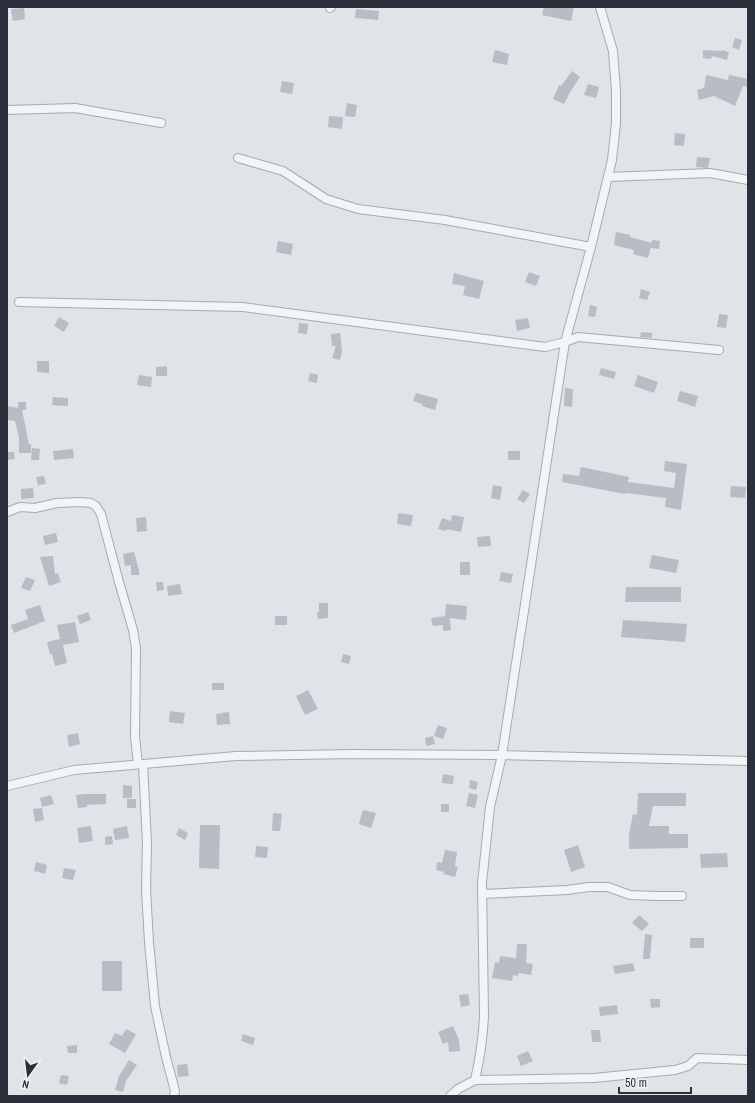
<svg xmlns="http://www.w3.org/2000/svg" width="755" height="1103" viewBox="0 0 755 1103" font-family="'Archivo Narrow',sans-serif">
  <style>
    .building { fill: #b8bcc4 }
    .lines { fill: none; stroke-linecap: round; stroke-linejoin: round }
    .minor-casing { stroke: #a6aab1; stroke-width: 10 }
    .minor { stroke: #f3f4f6; stroke-width: 8 }
  </style>
  <rect width="100%" height="100%" fill="#e0e3e8"/>
  <path class="building" d="M544 7H574L571 21 542 15Z
    M24 8 25 19 13 21 11 9Z
    M356 9 379 11 378 20 355 18Z
    M735 38 742 40 739 50 732 47Z
    M495 50 509 54 507 65 492 62Z
    M703 50 722 51V50L729 52 727 60 712 56 711 59 703 58Z
    M572 71 580 77 570 92 564 104 553 99 559 85 561 86Z
    M706 75 728 80 729 75 748 79V87L743 86 735 106 714 96 699 100 697 90 704 88Z
    M282 81 294 83 292 94 280 92Z
    M588 84 599 87 596 98 584 95Z
    M347 103 357 105 355 117 345 116Z
    M329 116 343 117 342 129 328 127Z
    M675 133 685 134 684 146 674 145Z
    M697 157 710 158 708 168 696 167Z
    M616 232 630 235V237L652 243 648 258 633 254 634 250 614 245Z
    M652 240 660 241 659 249 651 248Z
    M278 241 293 244 291 255 276 252Z
    M529 272 540 276 536 286 525 282Z
    M454 273 484 281 479 299 463 295 465 286 452 284Z
    M641 289 650 292 647 300 639 298Z
    M590 305 597 307 595 317 588 316Z
    M719 314 728 315 726 328 717 327Z
    M59 317 69 323 64 332 54 326Z
    M528 318 530 328 517 331 515 320Z
    M299 323 308 324 307 334 298 333Z
    M340 331 342 352 340 360 332 358 336 346H332L331 334 340 333Z
    M641 332 652 333V338L640 337Z
    M37 361H49V373L37 372Z
    M167 366V376H156V367Z
    M601 368 616 372 614 379 599 375Z
    M310 373 318 375 317 383 308 381Z
    M139 375 152 377 151 387 137 385Z
    M638 375 658 382 654 393 634 386Z
    M565 388 573 389 572 407 564 406Z
    M680 391 698 396 695 407 677 401Z
    M416 393 438 399 435 410 422 406V404L413 401Z
    M53 397 68 398V406L52 405Z
    M18 402H26V410H22L29 444H31V453H19V438L15 421 7 420V406L18 408Z
    M32 448 40 449 39 460H31Z
    M73 449 74 458 54 460 53 451Z
    M508 451H520V460H508Z
    M7 452H14L15 459 7 460Z
    M665 461 687 464 681 510 665 507 666 498 626 493 625 494 562 482 563 474 579 476 581 467 629 477 628 482 674 488 676 473 664 471Z
    M44 476 46 484 38 485 36 477Z
    M493 485 502 487 500 500 491 498Z
    M731 486 746 487 745 498 730 497Z
    M33 488 34 498 21 499V489Z
    M523 490 530 494 524 503 517 499Z
    M398 513 413 515 411 526 397 524Z
    M452 515 464 517 461 532 447 529 446 531 438 529 442 518 451 521Z
    M146 517 147 531 137 532 136 518Z
    M56 533 58 542 45 545 43 536Z
    M490 536 491 546 478 547 477 537Z
    M134 552 139 570V575H131V565L125 566 123 554Z
    M652 555 679 560 676 573 649 568Z
    M53 556 55 574 58 573 61 582 49 586 40 557Z
    M460 562H470V575H460Z
    M501 572 513 574 511 583 499 581Z
    M26 577 35 580 30 591 21 588Z
    M156 582H163L164 590 157 591Z
    M180 584 182 594 168 596 167 586Z
    M626 587H681V602H625Z
    M319 603H328V618L318 619 317 612H319Z
    M446 604 467 606 466 620 450 618 451 630 443 631V625L433 626 431 618 445 616Z
    M40 605 45 621 14 633 11 625 28 619 25 610Z
    M88 612 91 620 80 624 77 616Z
    M275 616H287V625H275Z
    M623 620 687 624 685 642 621 637Z
    M75 622 79 642 63 645 67 663 55 666 52 654H50L47 642 60 639 57 625Z
    M343 654 351 656 349 664 341 662Z
    M212 683H224V690H212Z
    M308 690 318 709 305 715 296 696Z
    M170 711 185 713 183 724 169 722Z
    M229 712 230 724 217 725 216 714Z
    M438 725 447 728 443 739 434 736Z
    M78 733 80 744 69 747 67 735Z
    M433 736 435 744 426 746 425 738Z
    M443 774 454 776 453 784 442 783Z
    M470 780 478 782 476 790 469 788Z
    M123 785 132 786V798H123Z
    M469 793 478 795 475 808 466 806Z
    M638 793H686V806H653L649 826H669V834H688V848L629 849V834L633 814 637 815Z
    M85 794H106V804L86 805 87 807 78 808 76 795Z
    M51 795 54 804 42 807 40 798Z
    M127 799H136V808H127Z
    M441 804H449V812H441Z
    M42 808 44 820 35 822 33 809Z
    M363 810 376 813 371 828 359 824Z
    M273 813 282 814 280 831H272Z
    M200 825H220L219 869 199 868Z
    M91 826 93 841 79 843 77 828Z
    M127 826 129 838 115 840 113 829Z
    M179 828 188 833 185 840 176 835Z
    M112 836 113 844 105 845V837Z
    M578 845 585 867 571 872 564 850Z
    M256 846 268 847 267 858 255 857Z
    M445 850 457 852 455 866 458 867 455 877 443 874 444 872 436 870 437 862 442 863Z
    M727 853 728 867 701 868 700 854Z
    M36 862 47 865 45 874 34 871Z
    M64 868 76 870 73 880 62 878Z
    M639 915 649 924 642 931 632 923Z
    M645 934 652 935 650 959H643Z
    M690 938H704V948H690Z
    M517 944H527L526 963 533 964 531 975 519 973 518 976 513 975 512 981 492 978 495 962 499 963 500 956 516 958Z
    M102 961H122V991H102Z
    M633 963 635 971 615 974 613 966Z
    M468 994 470 1005 461 1007 459 995Z
    M650 999H660V1007L651 1008Z
    M617 1005 618 1014 600 1016 599 1007Z
    M453 1026 459 1040 460 1051 449 1052 448 1042 443 1044 438 1032Z
    M126 1029 136 1034 125 1053 109 1044 115 1033 122 1036Z
    M591 1030H600L601 1042H592Z
    M243 1034 255 1038 253 1045 241 1041Z
    M77 1045V1053H68L67 1046Z
    M528 1051 533 1061 521 1066 517 1056Z
    M129 1060 137 1065 126 1081 123 1092 115 1090 119 1076Z
    M187 1064 189 1076 178 1077 177 1065Z
    M61 1075 69 1076 67 1085 59 1083Z"/>
  <g class="lines">
    <defs>
      <path id="minor" d="M330 8 331 7
        M7 110 75 108 161 123
        M238 158 283 171 326 199 358 209 445 220 591 247
        M608 177 710 173 748 180
        M19 302 243 307 545 347 565 342 578 337 719 350
        M7 512 20 507 35 508 57 503 80 502 91 503 96 506 101 514 119 582 133 630 136 648 135 737 138 764
        M143 764 147 842 146 890 149 942 155 1006 166 1057 174 1087 175 1091 174 1096
        M7 786 74 770 236 756 352 754 502 755 748 761
        M482 894 567 890 589 887H608L630 895 658 896H682
        M475 1080 594 1078 675 1070 688 1066 697 1058 748 1060
        M450 1096 458 1089 475 1080C480 1058 483 1038 484 1016L482 883 490 807 502 755 565 342 591 247 612 160 616 123V91L613 51 600 7"/>
    </defs>
    <use href="#minor" class="minor-casing"/>
    <use href="#minor" class="minor"/>
  </g>
  <rect width="755" height="1103" fill="none" stroke="#2b303d" stroke-width="16"/>
  <g transform="translate(28 1075) rotate(194)" stroke="#f0f2f5" stroke-width="3" paint-order="stroke">
  <path d="M0-3L7 15L0 10L-7 15Z" fill="#2b303d"/>
  <text y="-6" font-size="11" font-weight="bold" text-anchor="middle" fill="#2b303d">N</text>
  </g>
  <path d="M619 1087v6h72v-6" fill="none" stroke="#2b303d" stroke-width="2"/>
  <text x="625" y="1087" font-size="12" fill="#2b303d" stroke="#f0f2f5" stroke-width="3" paint-order="stroke">50 m</text>
</svg>
